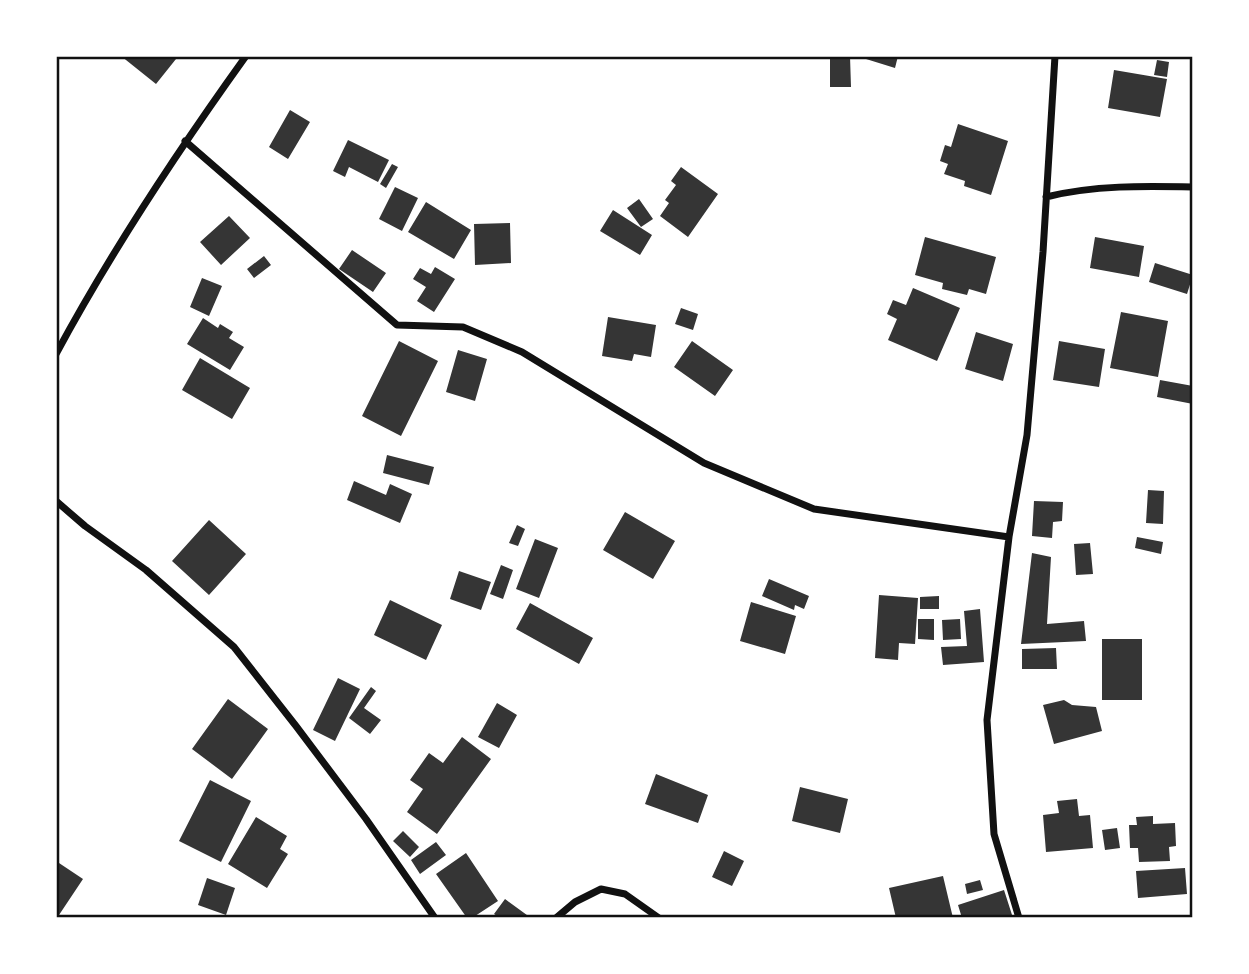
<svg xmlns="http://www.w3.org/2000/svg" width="1249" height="974" viewBox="0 0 1249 974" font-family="Literata,serif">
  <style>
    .building { fill: #353535 }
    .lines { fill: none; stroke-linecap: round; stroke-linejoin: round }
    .minor { stroke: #111; stroke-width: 7 }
    .neatline { fill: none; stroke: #111; stroke-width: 2.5 }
  </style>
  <rect width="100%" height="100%" fill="#fff"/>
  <path class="building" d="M121 56H172L176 59 156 84Z
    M830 56H850L851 87H830Z
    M867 56H898L895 68 866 59Z
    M1157 60 1169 62 1167 77 1154 75Z
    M1114 70 1167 79 1160 117 1108 108Z
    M290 110 310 122 288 159 269 147Z
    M958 124 1008 141 991 195 964 186 965 181 944 174 948 164 940 161 945 145 951 147Z
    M348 140 389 160 378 182 349 167 345 177 333 171Z
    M392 164 398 167 386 188 380 184Z
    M681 167 718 194 688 237 660 216 669 203 665 200 676 185 671 181Z
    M395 187 418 198 402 231 379 219Z
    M639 199 653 219 641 227 627 208Z
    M426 202 471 230 454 259 408 232Z
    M613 210 652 235 640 255 600 231Z
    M229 216 250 238 221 265 200 242Z
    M510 223 511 263 475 265 474 224Z
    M925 237 996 257 986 294 969 289 967 295 942 289 943 283 915 275Z
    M1095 237 1144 246 1139 277 1090 268Z
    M352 250 386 273 373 292 339 269Z
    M264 256 271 265 254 278 247 269Z
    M1155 263 1193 275 1187 294 1149 282Z
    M435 267 455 279 434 312 417 301 426 287 413 279 420 268 431 274Z
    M202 278 222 286 209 316 190 307Z
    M913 288 960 308 937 361 888 340 897 319 887 314 893 300 906 305Z
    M681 308 698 314 693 330 675 324Z
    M1121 312 1168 321 1158 377 1110 368Z
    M608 317 656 325 651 357 634 354 632 361 602 356Z
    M203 318 218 328 220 324 233 332 229 338 244 347 230 370 187 344Z
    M976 332 1013 344 1003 381 965 369Z
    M399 341 438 361 401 436 362 416Z
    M692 341 733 370 715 396 674 367Z
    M1059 341 1105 349 1099 387 1053 380Z
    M458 350 487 359 475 401 446 392Z
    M200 358 250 388 232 419 182 390Z
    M1160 380 1193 386V404L1157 397Z
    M387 455 434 467 429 485 383 473Z
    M354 481 386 495 390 484 412 494 400 523 347 500Z
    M1148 490 1164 491 1163 524 1146 523Z
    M1034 501 1063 502 1062 521 1053 522 1052 538 1032 536Z
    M625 512 675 541 653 579 603 550Z
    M209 520 246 554 209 595 172 561Z
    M517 525 525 529 518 546 509 543Z
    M1137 537 1163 542 1161 554 1135 548Z
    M535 539 558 548 539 598 516 589Z
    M1090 543 1093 574 1076 575 1074 544Z
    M1032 553 1051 557 1047 624 1084 621 1086 641 1021 644Z
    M501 565 513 570 503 599 490 594Z
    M459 571 491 582 481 610 450 599Z
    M769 579 809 596 804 609 795 605 794 610 762 596Z
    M879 595 918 598 915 644 899 643 898 660 875 658Z
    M939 596V609H920V597Z
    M390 600 442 625 426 660 374 635Z
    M751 602 796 616 785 654 740 641Z
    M530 603 593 638 579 664 516 629Z
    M980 609 984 662 943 665 941 647 967 646 964 611Z
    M918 619H934V640L918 639Z
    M960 619 961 639 943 640 942 620Z
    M1102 639H1142V700H1102Z
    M1056 648 1057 669H1022V649Z
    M338 678 360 689 335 741 313 730Z
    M371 687 376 691 364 708 381 720 370 734 349 718Z
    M228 699 268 729 232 779 192 749Z
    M1064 700 1072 705 1096 707 1102 731 1054 744 1043 705Z
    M497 703 517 715 499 748 478 737Z
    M462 737 491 759 437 834 407 812 423 789 410 780 429 753 443 763Z
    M656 774 708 795 698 823 645 804Z
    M210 780 251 801 221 862 179 841Z
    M800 787 848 799 840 833 792 821Z
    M1077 799 1079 816 1090 815 1093 848 1046 852 1043 815 1059 813 1057 801Z
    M1153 816V824L1175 823 1176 846 1169 847 1170 861 1139 862 1138 848H1130L1129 825H1137L1136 817Z
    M256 817 287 836 280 849 288 854 267 888 228 864Z
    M1117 828 1120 848 1105 850 1102 830Z
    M403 831 419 847 410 857 393 841Z
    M436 842 446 855 420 874 411 860Z
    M724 851 744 861 732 886 712 877Z
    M466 853 498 901 472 918H467L436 874Z
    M56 861 83 879 57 918H56Z
    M1185 868 1187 894 1138 898 1136 871Z
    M943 876 953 918H896L889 888Z
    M207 878 235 888 226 915 198 905Z
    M980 880 983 890 967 894 965 884Z
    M1004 890 1013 918H962L958 905Z
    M505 899 531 918H500L494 914Z"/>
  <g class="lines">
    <path class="minor" d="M185 141 397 325 463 327 522 352 704 463 814 509 1009 537
      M1046 197C1094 185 1144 186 1193 187
      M56 354C112 250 177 152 246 56
      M56 501 85 526 146 570 234 647 296 726 366 819 435 918
      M556 918 575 902 601 889 625 894 659 918
      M1019 918 994 834 987 720 1009 537 1027 435 1043 252 1055 56"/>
  </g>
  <rect width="1249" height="974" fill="none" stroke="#ffffff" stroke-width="116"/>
  <rect x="58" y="58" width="1133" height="858" class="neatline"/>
</svg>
